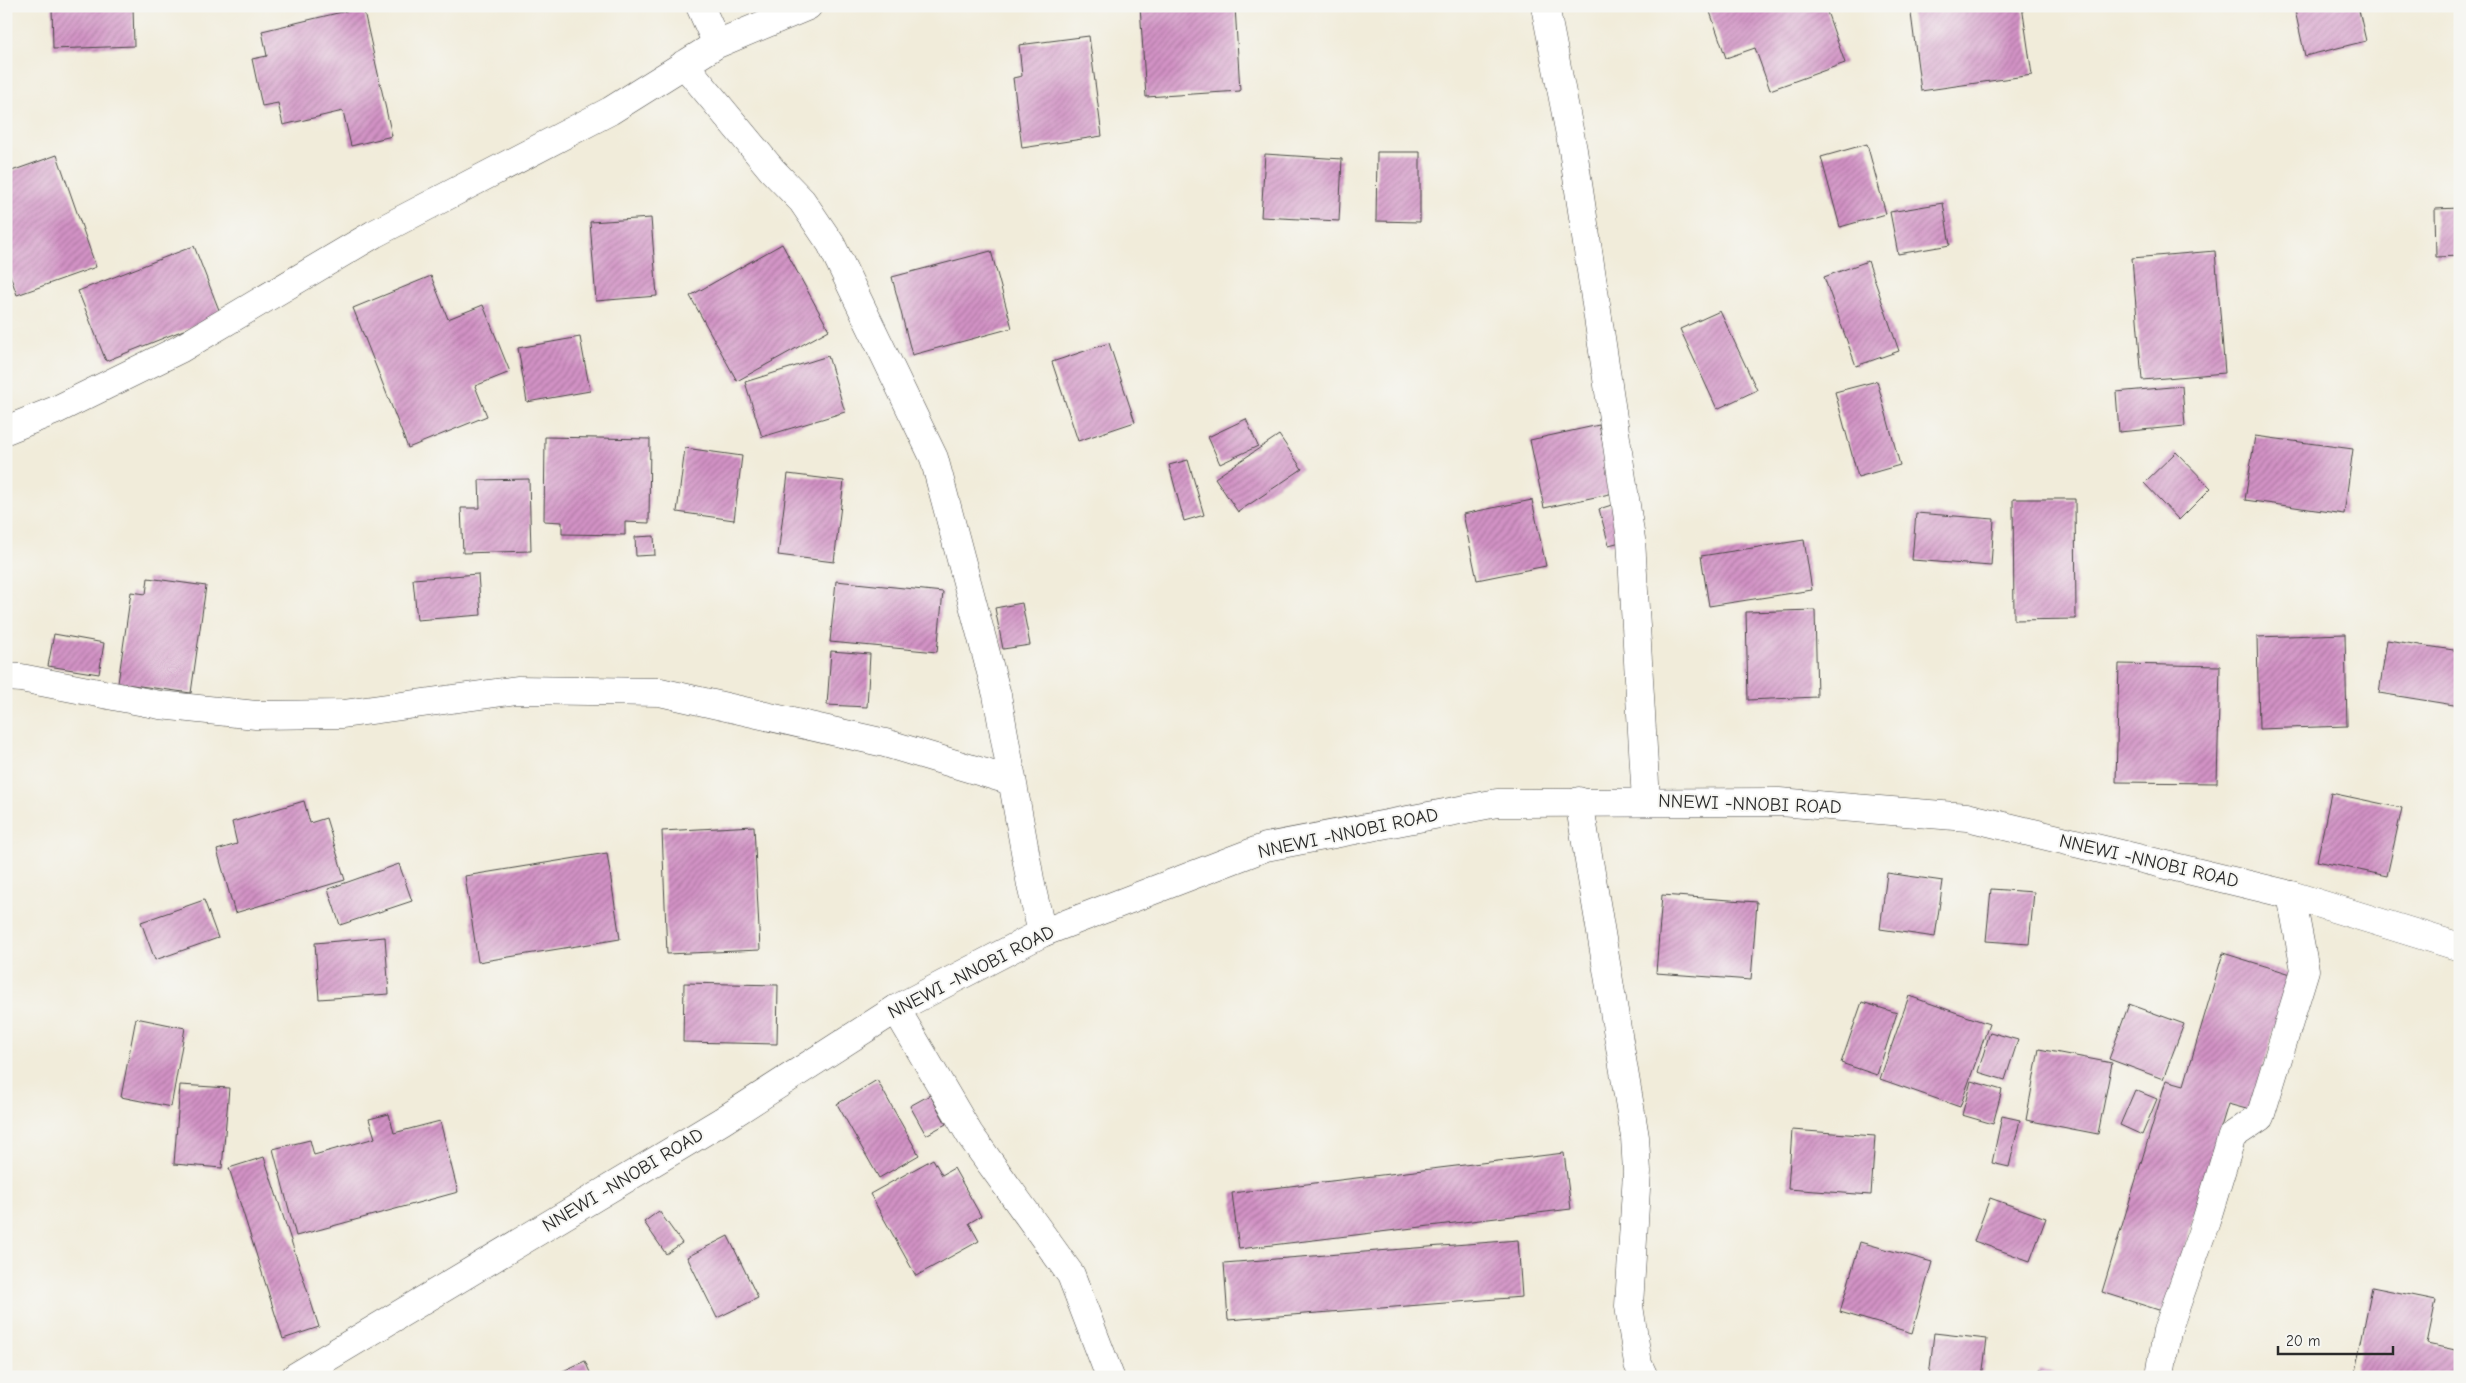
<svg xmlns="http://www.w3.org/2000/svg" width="2466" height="1383" viewBox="0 0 2466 1383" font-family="'Comic Neue',sans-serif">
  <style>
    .building { fill: url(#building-hatch) }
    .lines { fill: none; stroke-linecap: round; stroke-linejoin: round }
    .minor-casing { stroke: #494845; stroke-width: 29 }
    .major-casing { stroke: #494845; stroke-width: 29 }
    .minor { stroke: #fff; stroke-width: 28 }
    .major { stroke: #fff; stroke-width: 28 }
    .labels { text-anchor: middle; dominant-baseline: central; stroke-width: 4; stroke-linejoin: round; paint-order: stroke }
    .street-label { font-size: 19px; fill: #2b2b2b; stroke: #f6f6f2 }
  </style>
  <defs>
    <pattern id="building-hatch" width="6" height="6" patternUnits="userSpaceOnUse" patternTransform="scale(1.25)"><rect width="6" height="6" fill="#d292c5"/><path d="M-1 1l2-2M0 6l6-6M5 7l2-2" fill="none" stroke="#ab77a0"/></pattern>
  </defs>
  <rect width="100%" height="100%" fill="#f6f6f2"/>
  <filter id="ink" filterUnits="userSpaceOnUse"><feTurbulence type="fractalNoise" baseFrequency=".02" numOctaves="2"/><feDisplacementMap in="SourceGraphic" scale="10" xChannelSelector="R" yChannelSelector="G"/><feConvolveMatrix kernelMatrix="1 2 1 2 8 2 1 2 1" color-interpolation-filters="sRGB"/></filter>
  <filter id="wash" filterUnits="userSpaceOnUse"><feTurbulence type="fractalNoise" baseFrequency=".0096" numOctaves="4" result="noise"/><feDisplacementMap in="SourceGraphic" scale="20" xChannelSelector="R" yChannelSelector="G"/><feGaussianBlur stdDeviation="1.12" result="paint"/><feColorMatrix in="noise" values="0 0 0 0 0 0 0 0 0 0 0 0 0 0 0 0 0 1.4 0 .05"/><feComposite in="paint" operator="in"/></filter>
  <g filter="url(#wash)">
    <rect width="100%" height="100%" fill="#f1ecda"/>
    <g id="blocks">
      <path class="building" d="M52 6H133L134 46 53 49Z
        M1140 6H1235L1240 91 1146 97Z
        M1708 6H1825L1845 63 1770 90 1755 48 1726 58Z
        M1910 6H2022L2032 75 1921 91Z
        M2294 6H2358L2366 41 2305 56Z
        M363 7 392 136 351 146 343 111 283 125 278 103 262 106 252 59 267 56 262 31Z
        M1089 36 1102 136 1022 148 1013 78 1022 76 1019 45Z
        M1867 144 1886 214 1840 227 1821 157Z
        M1377 152H1420V222L1376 221Z
        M1265 154 1342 159 1339 221 1261 217Z
        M57 155 96 267 17 295 6 264V173Z
        M1943 203 1950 245 1898 254 1890 212Z
        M2460 208V256L2436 257 2435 209Z
        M651 218 657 296 596 301 590 222Z
        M782 244 829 330 737 381 690 296Z
        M194 246 221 315 106 361 78 291Z
        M991 251 1012 328 912 355 892 277Z
        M2215 251 2225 373 2142 380 2132 258Z
        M1868 261 1899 351 1856 366 1824 277Z
        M431 276 448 319 483 305 510 372 475 386 487 416 408 448 353 308Z
        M1720 311 1757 390 1717 409 1680 329Z
        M580 337 590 391 527 402 518 348Z
        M1109 343 1135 422 1078 441 1052 362Z
        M828 356 845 412 762 437 745 382Z
        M1877 381 1900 465 1858 477 1835 392Z
        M2182 386 2185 426 2119 432 2116 392Z
        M1246 419 1258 446 1220 464 1208 437Z
        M1599 425 1614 493 1544 508 1530 440Z
        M1279 435 1302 469 1238 512 1215 478Z
        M2255 436 2353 449 2344 514 2245 500Z
        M545 437 650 439 649 523 625 522V535L562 534V522L544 521Z
        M685 448 742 456 734 520 677 512Z
        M2176 452 2211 488 2179 520 2144 483Z
        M1188 460 1204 515 1184 521 1169 465Z
        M788 474 844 481 834 562 778 555Z
        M529 479 531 551 463 553 461 508H480L479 480Z
        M2013 499H2075L2076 619 2014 620Z
        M1532 500 1546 566 1477 580 1463 514Z
        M1618 503 1628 540 1609 545 1599 509Z
        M1916 513 1994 519 1991 566 1912 560Z
        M654 536 655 555 636 556 635 537Z
        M1804 540 1812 590 1709 606 1701 556Z
        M478 574 481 615 417 620 413 579Z
        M148 578 206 586 191 693 118 683 131 592 146 594Z
        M836 581 943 592 937 652 830 642Z
        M1022 603 1030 645 1003 649 995 608Z
        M1815 610 1817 697 1748 700 1746 612Z
        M54 634 104 643 99 674 48 666Z
        M2345 634 2347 726 2259 729 2257 637Z
        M2387 640 2460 651V706L2379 693Z
        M831 651 870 654 867 707 827 705Z
        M2119 664 2220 666 2217 783 2116 782Z
        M2331 793 2402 808 2387 876 2317 861Z
        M304 801 310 823 326 818 345 880 235 913 217 850 237 844 232 822Z
        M754 826 760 950 667 954 662 831Z
        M607 853 620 939 478 962 465 876Z
        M399 864 412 901 340 925 328 889Z
        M1887 873 1943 881 1935 937 1880 929Z
        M1991 889 2034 892 2029 944 1986 941Z
        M1662 895 1757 902 1751 980 1656 973Z
        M204 900 218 938 155 960 141 922Z
        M385 937 389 994 319 999 315 943Z
        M2223 953 2291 974 2250 1110 2228 1104 2165 1312 2102 1292 2166 1080 2184 1085Z
        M684 983 778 985 777 1044 683 1042Z
        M1909 996 1989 1024 1960 1107 1880 1079Z
        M1862 1002 1897 1013 1877 1075 1841 1063Z
        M2129 1004 2184 1024 2163 1079 2109 1059Z
        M136 1018 185 1028 171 1107 121 1097Z
        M1990 1032 2018 1040 2005 1080 1978 1072Z
        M2039 1049 2112 1063 2098 1134 2026 1120Z
        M877 1080 919 1155 879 1178 837 1104Z
        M1971 1081 2002 1090 1993 1124 1962 1115Z
        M180 1085 229 1088 222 1168 174 1164Z
        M2135 1090 2157 1099 2142 1135 2120 1125Z
        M930 1095 946 1124 926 1135 910 1106Z
        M389 1114 394 1133 440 1121 458 1192 296 1236 273 1149 310 1140 314 1155 375 1138 369 1119Z
        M2002 1116 2020 1120 2009 1167 1992 1163Z
        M1792 1130 1875 1136 1871 1195 1788 1189Z
        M1564 1153 1571 1209 1239 1249 1232 1193Z
        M264 1157 319 1327 283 1339 229 1168Z
        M933 1159 942 1175 954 1168 981 1216 969 1223 979 1241 916 1276 870 1194Z
        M1990 1198 2046 1218 2030 1261 1974 1241Z
        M659 1211 682 1243 666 1254 644 1222Z
        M728 1236 758 1298 717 1318 687 1257Z
        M1518 1240 1522 1297 1228 1320 1224 1263Z
        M1860 1242 1932 1262 1912 1333 1840 1312Z
        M2372 1287 2436 1300 2427 1344 2460 1351V1377H2354Z
        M1934 1333 1987 1339 1982 1377H1929Z
        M585 1361 592 1377H550Z
        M2040 1369 2063 1376V1377H2037Z"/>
    </g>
  </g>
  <g filter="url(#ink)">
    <use href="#blocks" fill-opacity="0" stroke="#494845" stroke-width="1"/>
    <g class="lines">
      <defs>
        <path id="minor" d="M700 6 717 44
          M1545 6 1573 150 1631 539 1646 801
          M684 64 772 170 802 201 831 244 934 458 997 695 1031 885 1042 933
          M6 430 56 410 180 349 374 234 610 111 717 44 808 6
          M6 677 21 678 160 705 256 715 343 714 517 690 660 692 885 743 1012 781
          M1579 801 1635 1137 1637 1172 1629 1306 1638 1364 1644 1377
          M896 1009 970 1135 1071 1275 1110 1377
          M2160 1377 2167 1331 2206 1221 2232 1136 2260 1117 2305 970 2291 895"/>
        <path id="major" d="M295 1377 722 1121 896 1009 1042 933 1266 847 1497 803 1779 802 1967 817 2291 895 2460 947"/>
      </defs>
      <use href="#minor" class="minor-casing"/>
      <use href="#major" class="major-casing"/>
      <use href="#minor" class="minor"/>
      <use href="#major" class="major"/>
    </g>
  </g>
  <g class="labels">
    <g class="street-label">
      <text transform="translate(1750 804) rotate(2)">NNEWI -NNOBI ROAD</text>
      <text transform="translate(1348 833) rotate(-12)">NNEWI -NNOBI ROAD</text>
      <text transform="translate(2149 861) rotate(13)">NNEWI -NNOBI ROAD</text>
      <text transform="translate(971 972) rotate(-27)">NNEWI -NNOBI ROAD</text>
      <text transform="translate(623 1180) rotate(-31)">NNEWI -NNOBI ROAD</text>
    </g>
  </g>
  <rect width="2466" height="1383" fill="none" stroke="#f6f6f2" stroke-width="25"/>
  <path d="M2278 1346v8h115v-8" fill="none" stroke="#2b2b2b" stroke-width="2.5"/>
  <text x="2286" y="1346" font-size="15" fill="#2b2b2b" stroke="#f6f6f2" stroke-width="4" paint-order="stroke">20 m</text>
</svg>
